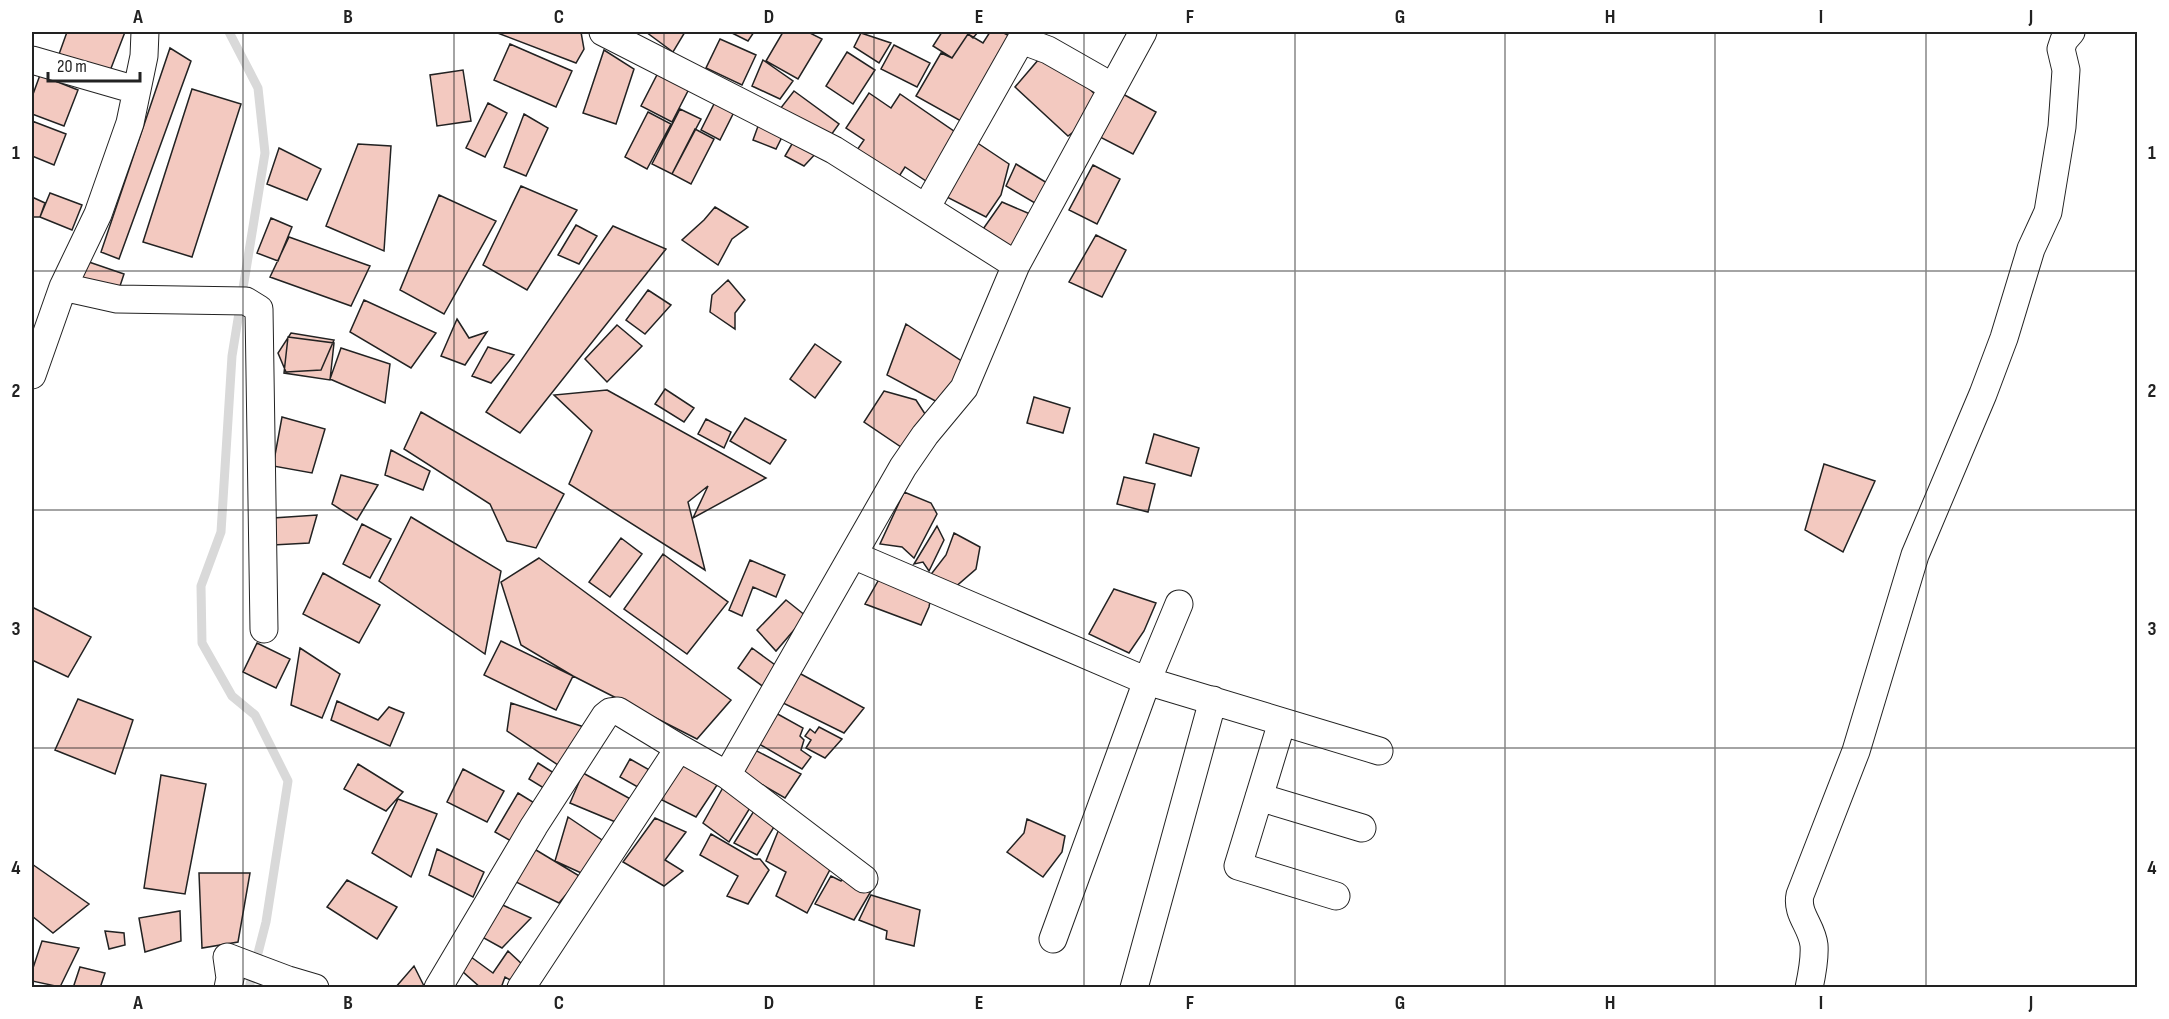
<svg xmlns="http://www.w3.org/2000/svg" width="2169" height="1019" viewBox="0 0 2169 1019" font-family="'Sofia Sans Condensed',sans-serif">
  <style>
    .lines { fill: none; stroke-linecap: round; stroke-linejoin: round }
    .stream { stroke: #d9d9d9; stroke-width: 9 }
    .building { fill: #f3c9c0; stroke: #222; stroke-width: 1.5 }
    .street-casing { stroke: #222; stroke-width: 29 }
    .street { stroke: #fff; stroke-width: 27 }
    .grid { fill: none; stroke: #222; stroke-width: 1.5; stroke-opacity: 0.55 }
    .neatline { fill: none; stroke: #222; stroke-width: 2 }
    .grid-label { font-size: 20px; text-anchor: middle; font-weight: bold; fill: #222 }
  </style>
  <rect width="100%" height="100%" fill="#fff"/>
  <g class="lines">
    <path class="stream" d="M229 32 258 88 265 153 232 356 221 532 201 586 202 643 232 696 255 715 288 781 266 922 249 988"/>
  </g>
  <path class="building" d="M67 32H125L108 76 58 57Z
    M495 32H581L584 49 576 63Z
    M646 32H685L673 52Z
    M730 32H754L748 41Z
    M783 32H808L822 39 798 79 766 61Z
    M942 32H978L973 38 968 34 952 58 933 46Z
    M990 32H1002L1017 40 968 125 916 96 941 53 952 58 968 34 983 43Z
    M861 33 891 43 879 63 854 47Z
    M720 39 756 55 742 85 706 68Z
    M510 44 572 71 556 107 494 80Z
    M894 45 930 63 917 87 881 69Z
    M170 48 191 61 119 259 101 252Z
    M604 50 634 69 616 124 583 113Z
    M847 52 875 70 853 104 826 86Z
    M1045 52 1053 55 1099 98 1089 120 1068 136 1015 87Z
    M763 60 793 81 780 99 752 86Z
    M661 67 692 83 672 122 641 106Z
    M463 70 471 121 437 126 430 75Z
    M40 75 78 90 64 126 32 114V97Z
    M192 89 241 104 192 257 143 242Z
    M794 91 839 124 826 142 780 109Z
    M869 93 891 108 900 94 961 136 929 183 905 167 898 178 857 150 864 140 846 128Z
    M1121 93 1156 112 1133 154 1098 136Z
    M719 94 738 104 720 140 701 130Z
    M488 103 507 113 485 157 466 148Z
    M680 109 701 119 672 174 652 164Z
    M648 112 671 124 647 169 625 157Z
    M524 114 548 128 526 176 504 167Z
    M761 118 786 129 776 149 753 140Z
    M32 121 66 134 54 165 32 156Z
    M695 129 714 139 691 184 672 174Z
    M796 137 819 150 804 166 785 156Z
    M970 138 1009 164 1001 195 986 217 939 193Z
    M358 144 391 146 384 251 326 226Z
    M279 148 321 169 307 200 267 184Z
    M1016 164 1052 186 1040 206 1006 186Z
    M1093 165 1120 179 1097 224 1069 210Z
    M521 186 577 210 527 290 483 265Z
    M50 193 82 205 72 230 40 217Z
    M439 195 496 221 444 314 400 290Z
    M32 197 45 203 40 217H32Z
    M1002 202 1030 214 1015 249 981 232Z
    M715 207 748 227 732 239 718 265 682 240 704 220Z
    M271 218 292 227 278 261 257 253Z
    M576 225 597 236 579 264 558 255Z
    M613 226 666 249 520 433 486 412Z
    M1096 235 1126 250 1102 297 1069 282Z
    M289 237 370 266 351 306 270 277Z
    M86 261 124 274 117 295 78 282Z
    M728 280 745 300 735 313V329L710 312 712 295Z
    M648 290 671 305 645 334 626 320Z
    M364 300 436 333 411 368 350 332Z
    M457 319 469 338 487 332 465 365 441 356Z
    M906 324 969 366 941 404 887 375Z
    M617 325 642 346 607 382 585 359Z
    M291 333 334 340 321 370 286 372 278 353Z
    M288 337 334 343 330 380 284 373Z
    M815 344 841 362 815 398 790 379Z
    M488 347 514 355 491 383 472 376Z
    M341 348 390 364 385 403 330 379Z
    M665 389 694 408 684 422 655 404Z
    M607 390 766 478 693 518 708 486 688 502 705 570 569 484 592 431 554 395Z
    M884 391 916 400 927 417 904 449 864 422Z
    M1034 397 1070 408 1063 433 1027 423Z
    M421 412 564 494 536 548 507 541 490 504 404 449Z
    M282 417 325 429 312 473 273 466Z
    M745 418 786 440 770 464 730 441Z
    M706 419 731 432 724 448 698 434Z
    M1154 434 1199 448 1191 476 1146 463Z
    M391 450 430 471 423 490 385 475Z
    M1824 464 1875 481 1843 552 1805 530Z
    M341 475 378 485 357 520 332 504Z
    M1124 477 1155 484 1148 512 1117 504Z
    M904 492 931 503 937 514 914 558 902 547 880 544Z
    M317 515 309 543 273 545V518Z
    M411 517 501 571 485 654 379 581Z
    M362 524 391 539 370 578 343 564Z
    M937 526 944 540 929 571 923 562 914 564Z
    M954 533 980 547 976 569 954 588 929 577 946 555Z
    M621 538 642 554 610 597 589 582Z
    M663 554 728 602 687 654 624 609Z
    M539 558 731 700 697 739 573 676 521 645 501 582Z
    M750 560 785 575 776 597 753 587 742 616 729 610Z
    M323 573 380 605 359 643 303 614Z
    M882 574 931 596 929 607 921 625 865 604Z
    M1114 589 1156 603 1144 631 1129 653 1089 634Z
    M786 600 806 616 776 651 757 630Z
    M32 607 91 637 68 677 32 660Z
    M501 641 573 676 556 710 484 675Z
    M257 643 290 659 276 688 243 672Z
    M300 648 340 674 322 718 291 705Z
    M752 648 782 670 769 691 738 668Z
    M799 673 864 708 844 733 779 701Z
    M78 699 133 720 115 774 55 750Z
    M337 701 378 720 389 707 404 713 390 746 331 720Z
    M511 703 587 728 558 765 507 731Z
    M774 712 803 728 800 736 804 740 801 750 811 757 802 769 754 741Z
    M819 727 842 739 825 758 806 748 811 740 805 736 810 729 815 733Z
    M753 749 801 774 785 798 737 770Z
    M630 759 653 772 643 790 620 777Z
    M683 759 721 779 696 817 658 798Z
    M538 763 557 775 547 790 529 779Z
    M358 764 403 792 386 811 344 789Z
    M463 769 504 791 487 822 447 802Z
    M583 773 636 802 618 823 570 803Z
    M161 775 206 784 185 894 144 888Z
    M725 784 753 803 729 842 703 823Z
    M518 793 536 804 513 842 495 832Z
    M398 799 437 814 411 877 372 853Z
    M757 806 777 822 757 855 734 843Z
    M568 817 608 844 590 877 555 861Z
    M655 818 686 832 665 860 683 871 664 886 623 862Z
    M1027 819 1065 836 1062 852 1043 877 1007 852 1024 833Z
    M779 829 834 862 807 913 776 896 786 872 766 861Z
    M711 834 754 859H760L769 870 748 904 727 896 738 876 700 855Z
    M531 847 581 877 559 903 516 882Z
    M437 849 484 872 473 897 429 875Z
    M32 864 89 904 53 933 32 916Z
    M199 873H250L238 942 202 948Z
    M846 873 874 886 854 920 815 904 831 876 841 881Z
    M347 880 397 907 377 939 327 907Z
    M871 895 920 910 914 946 886 939 887 931 859 920Z
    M496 902 531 918 502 948 482 937Z
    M180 911 181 941 145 952 139 918Z
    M105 931 124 933 125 945 109 949Z
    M42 941 79 948 60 987 32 981V971Z
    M508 951 524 966 514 982 505 977 501 988H481L462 971 471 957 493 973Z
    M414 966 425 988H395Z
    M80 967 105 973 100 988H73Z"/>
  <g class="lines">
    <defs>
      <path id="street" d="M603 32 834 150 1016 265
        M32 60 136 90
        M926 208 1021 40 1048 50 1113 87
        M63 287 117 299 246 301 259 309 264 629
        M32 375 63 287 98 214 130 123 144 56 145 32
        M853 555 1147 681 1379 751
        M1282 722 1238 866 1336 896
        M727 775 864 879
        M1259 797 1362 828
        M1053 939 1147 681 1179 604
        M228 988 230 978 227 957 288 980 315 988
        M438 988 534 826 605 716 610 712 618 711 679 748
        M521 988 679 748 727 775 903 467 925 435 964 388 1016 265 1143 32
        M1134 988 1213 700
        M1809 988C1812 974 1815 958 1814 945 1812 926 1796 914 1800 895L1856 751 1915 555 1983 394 2004 338 2031 249 2048 212 2062 127 2066 70 2061 49 2064 40 2071 32"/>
    </defs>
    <use href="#street" class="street-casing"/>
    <use href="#street" class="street"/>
  </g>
  <path class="grid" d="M243 32V988M454 32V988M664 32V988M874 32V988M1084 32V988M1295 32V988M1505 32V988M1715 32V988M1926 32V988M32 271H2138M32 510H2138M32 748H2138"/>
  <rect width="2169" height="1019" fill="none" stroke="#ffffff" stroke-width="66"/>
  <path d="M48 72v9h92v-9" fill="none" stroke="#222222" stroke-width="3"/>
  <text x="57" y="72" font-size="18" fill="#222222" stroke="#ffffff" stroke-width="4.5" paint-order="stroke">20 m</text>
  <rect x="33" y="33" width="2103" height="953" class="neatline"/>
  <g class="grid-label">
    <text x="138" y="23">A</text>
    <text x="348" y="23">B</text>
    <text x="559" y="23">C</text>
    <text x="769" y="23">D</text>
    <text x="979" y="23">E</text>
    <text x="1190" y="23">F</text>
    <text x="1400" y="23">G</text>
    <text x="1610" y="23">H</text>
    <text x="1821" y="23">I</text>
    <text x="2031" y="23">J</text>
    <text x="16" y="159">1</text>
    <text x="2152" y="159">1</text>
    <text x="16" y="397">2</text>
    <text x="2152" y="397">2</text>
    <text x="16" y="635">3</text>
    <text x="2152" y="635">3</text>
    <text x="16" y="874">4</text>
    <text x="2152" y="874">4</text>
    <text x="138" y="1009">A</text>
    <text x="348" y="1009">B</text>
    <text x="559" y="1009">C</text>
    <text x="769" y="1009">D</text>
    <text x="979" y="1009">E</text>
    <text x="1190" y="1009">F</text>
    <text x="1400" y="1009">G</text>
    <text x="1610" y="1009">H</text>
    <text x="1821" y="1009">I</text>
    <text x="2031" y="1009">J</text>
  </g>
</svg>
